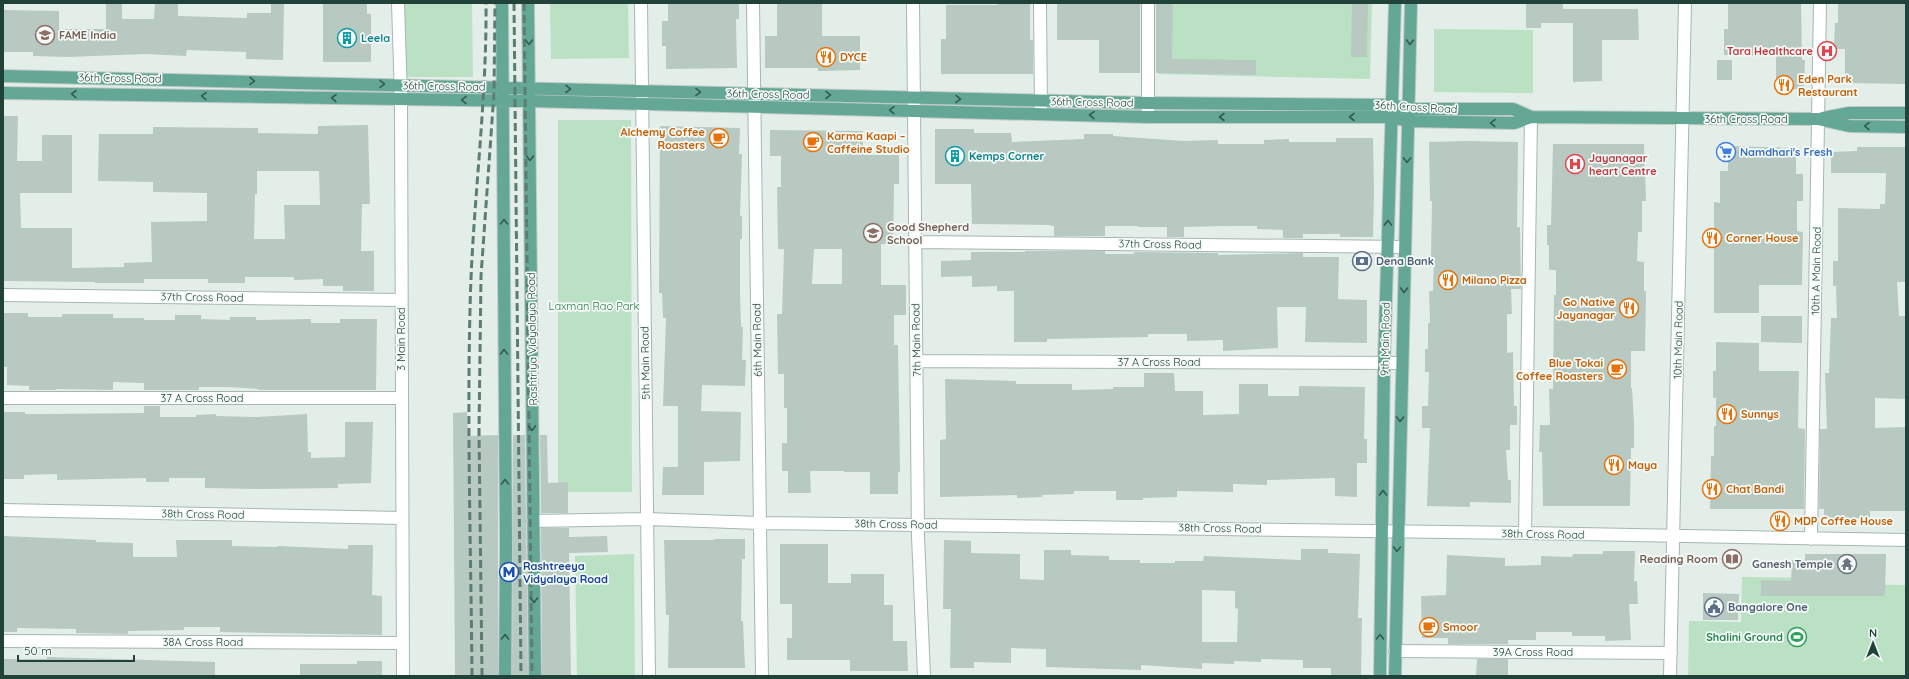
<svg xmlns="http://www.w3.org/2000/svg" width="1909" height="679" viewBox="0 0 1909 679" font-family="Quicksand,sans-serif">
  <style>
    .green { fill: #bbe1c4 }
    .building { fill: #b8c9c2; fill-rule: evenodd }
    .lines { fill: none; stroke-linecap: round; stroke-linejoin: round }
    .minor-casing { stroke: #a5b7b0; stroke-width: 14 }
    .major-casing { stroke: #c1cac7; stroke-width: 14 }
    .minor { stroke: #fff; stroke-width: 12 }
    .major { stroke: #64a795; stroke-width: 12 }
    .rail { stroke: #5c7d73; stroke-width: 3; stroke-dasharray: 8 4; stroke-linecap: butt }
    .oneway { stroke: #325b4f }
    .labels { text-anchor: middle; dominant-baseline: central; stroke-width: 3.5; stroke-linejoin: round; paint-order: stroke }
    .education-label { font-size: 11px; font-weight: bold; fill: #785e54; stroke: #f4faf7; text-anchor: start }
    .culture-label { font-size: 11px; font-weight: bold; fill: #0d838f; stroke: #f4faf7; text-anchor: start }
    .health-label { font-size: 11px; font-weight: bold; fill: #be3a42; stroke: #f4faf7; text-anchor: end }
    .food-label { font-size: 11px; font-weight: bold; fill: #c56008; stroke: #f4faf7; text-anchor: start }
    .street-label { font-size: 11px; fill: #214238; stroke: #f4faf7 }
    .shop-label { font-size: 11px; font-weight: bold; fill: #366cbe; stroke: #f4faf7; text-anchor: start }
    .service-label { font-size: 11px; font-weight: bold; fill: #4e5e75; stroke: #f4faf7; text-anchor: start }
    .park-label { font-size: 11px; fill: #277c47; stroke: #f4faf7 }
    .worship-label { font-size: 11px; font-weight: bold; fill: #5b616d; stroke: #f4faf7; text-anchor: end }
    .transit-label { font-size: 11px; font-weight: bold; fill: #164399; stroke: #f4faf7; text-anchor: start }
    .leisure-label { font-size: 11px; font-weight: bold; fill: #27864d; stroke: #f4faf7; text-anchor: end }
  </style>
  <rect width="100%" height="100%" fill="#e3eee9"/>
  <path class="green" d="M405 3H472L473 77H405Z
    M550 3H628L629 58 551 59Z
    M1159 3H1372L1370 79 1158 74Z
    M1434 29 1533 30V93L1434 92Z
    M558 120H631L632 492H558Z
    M634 554 635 676H577L575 556Z
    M1742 577 1823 578V584L1906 585V676H1688L1689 621 1741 622Z"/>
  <path class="building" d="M106 3H122V19H154L155 3H178V16L247 18V13H271V3H284L283 60 246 59V52L187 50 186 56 146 54 68 57 33 56V52H3V10L59 11V29H106Z
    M323 3H367V14H371V62H323Z
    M668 3H739V19H736L737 68 666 69V46H662V21H668Z
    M777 3 822 4V36H860V70L818 71V68H765V36H777Z
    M998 3H1030V40H1033V74H941V39H946V5H998Z
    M1057 3H1140V73H1099V40H1057Z
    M1156 3H1173L1172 59 1256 60V75L1156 73Z
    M1352 3H1368L1367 57H1351Z
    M1526 3H1563V9H1638L1639 40H1602V81L1573 82V23H1541V28H1526Z
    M1728 3H1801L1802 60H1805L1804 89H1776V56L1724 55V29H1728Z
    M1838 3H1906V84L1845 83V49H1834L1835 23H1838Z
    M1717 60H1732V80H1717Z
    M3 116H18L17 161H42V135H72V193H20L21 228H72V268L124 267V263L152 262 151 222 207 221V193L153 192V182L98 181 99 134H153V127L258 128V133L318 134V126L368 125 370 204H362L361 251H374V291H343V286H323V279L294 280V277H245V283H208V279H144V283H95V282L3 281ZM257 171H319L320 205H284L285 239H254L255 194H257Z
    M660 126 740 128 739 154H742L740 216H742V239H740V294L741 327H743L742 360H746L745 386 702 385 701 411 741 412 740 461 704 462V495H662L663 467H678V406H663L666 318H663L662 293H659Z
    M935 129H974V133H1011L1012 142 1084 139V134H1113V136L1184 141 1218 140V144H1264V140L1289 139V142H1336V138H1373L1374 192 1373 237H1340V234H1303V238H1283V230L1257 229V226H1226L1184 227V237H1167V227H1138V226H1105V236H1054V226H1051V225L972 224 971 184H935Z
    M770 130 863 131V155H899V184H894L893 244H881V285H906V315H894V345H898L900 472H898V494H870V472H844V471H810L811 493H788V471H782V443H787V408H784V374H778L777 314H782L784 249H778L777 187H781V156H770ZM814 249H842V284H812Z
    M1467 141 1518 142 1517 227H1520L1521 289H1511L1512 314H1507V353L1513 352 1514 406H1517V425H1510V450H1506L1508 480H1511V503L1470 502V507L1427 506 1430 428H1422V406H1428L1429 372H1425V349H1428V323H1430L1429 291H1433L1434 257H1431L1432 201H1430L1429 142Z
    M1553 144H1644L1646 201H1642V232H1638L1637 261 1644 262V291H1646L1645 351H1631V388H1632L1634 423V448H1631L1630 506H1543L1542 452H1539L1540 425H1550L1549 389H1553L1554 295H1556V270H1549V245H1547V225H1551Z
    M1728 146 1796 148V174H1803V201H1797V231L1803 232 1802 285H1759V313H1714V202L1720 203V171H1728Z
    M1857 147H1906V282H1897L1899 316H1906V399L1875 398V428L1906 427V511H1870V518H1824V509H1819L1820 429H1827L1825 373H1829L1831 318H1837L1836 286H1833V261H1838V208L1880 209V204H1885L1886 173H1831V152L1857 151Z
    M1025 251H1105V254H1134V252L1218 253V255L1303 253V257H1339L1338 299 1367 300V343L1305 342 1306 307H1277L1278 348 1223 351V340L1187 341V334H1148V337L1047 339V342H1014V291H997V286L972 287V276L941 277V261L971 260V252H1025Z
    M4 313H28V317H62V314H113V318H144V320H175V315H201V319L230 320V317H256V320L311 319V323H340V319H377L376 390H258V389L229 387H199V390H144V383L113 382V390L56 389V390H29V386L7 385V367H4Z
    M1761 316H1802V343L1761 342Z
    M1716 342 1759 343V371H1799L1798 428 1805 429 1804 509H1710L1711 456H1714V426H1716V398H1713V371H1716Z
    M1144 373H1174L1175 391H1203V415L1239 414V384H1268V396H1299V386L1365 387 1364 439H1367V463H1357V497L1335 496V478L1267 480V485L1233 484V492L1177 491V497L1143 498V500H1116V491H1074V494L1042 495V497L1017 498V495L940 497V440L946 439 945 379 1016 381V384H1072V390L1113 389V387H1144Z
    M144 406H160V417H196V415L216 414V416L256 417 307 414 308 452H311V458L345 457V422H373L371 483 338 484V488L260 489 205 488V478H169V482H146V478L57 480V474L24 475V479H3V412H25V414H48L144 413Z
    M467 412 468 436 498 435V676H455L453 413Z
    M513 435H525L528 676H512Z
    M540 435H547L548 483 568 482V513H541Z
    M541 528H569V537L607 536 608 552 569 553 571 676H542Z
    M3 536 96 540V542L133 543V557H177L176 540H232V546L278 547V546L348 549V545H373L372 595 382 596V635L220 632V627H184V630L128 631V634L76 633V629L17 628V632H3Z
    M714 539H745V559H742L741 621H743L745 668H668L669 615H666L664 540H714Z
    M944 540 971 541V553L1020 554V579L1044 580V550H1071V555L1109 556V560H1140V563H1175V561H1203L1204 556 1301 560V549H1328V553L1360 554 1358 618H1362L1361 676 1331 675V668H1303V660L1261 659V662L1234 661V664L1202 663V669L1141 665V670L1046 667V649L1011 648V663L974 662V668H950L951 609H943ZM1202 590 1235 591V608L1238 609 1237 642H1202Z
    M780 544H828V583H851V574H884V605H893V641H907L908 671H850V660H787V638H792V604H780Z
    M1603 551H1635L1634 581H1637L1638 604H1629L1631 640 1605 641V636H1572V632H1536V640H1508V644H1448V638H1422L1421 596 1446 595 1447 555 1505 558V566L1541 565V556L1572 557 1573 554H1603Z
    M1805 554H1886L1885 596H1761V580L1791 581 1792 560H1805Z
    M1703 593 1739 594 1738 620H1703Z
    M47 657 215 662V676H3V659H47Z
    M1477 659H1508V676H1476Z
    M357 661H382V676H300V664H357Z"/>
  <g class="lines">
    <defs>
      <path id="minor" d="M398 3 401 99 403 676
        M641 3 649 676
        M753 3 762 676
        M913 3 918 536 924 676
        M1040 3 1041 114
        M1148 3V117
        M915 242 1405 247
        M3 295 401 300
        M916 361 1402 363
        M3 398H402
        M3 510 402 518
        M533 521 647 519 760 523 1525 533 1906 540
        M1525 533 1531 117
        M1811 539 1820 3
        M3 641 403 643
        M1395 651 1671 653
        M1670 676 1685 3"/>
      <path id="major" d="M502 3 506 546 505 676
        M528 3 535 676
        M3 76 1148 103 1392 105 1409 109H1513L1531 117
        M3 93 529 101 1148 117H1391L1408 121 1514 123 1531 117 1818 119 1849 126 1906 127
        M1823 118 1849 113H1906
        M1380 676 1384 363 1395 3
        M1395 676 1411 3"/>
    </defs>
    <use href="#minor" class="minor-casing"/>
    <use href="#major" class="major-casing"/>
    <use href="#minor" class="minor"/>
    <use href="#major" class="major"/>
    <path class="rail" d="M514 3 521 676
      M524 3 532 676
      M472 676C471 554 467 432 470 310 472 208 487 106 486 3
      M482 676 479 432 481 276 494 93 495 3"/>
  </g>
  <defs><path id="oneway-chevron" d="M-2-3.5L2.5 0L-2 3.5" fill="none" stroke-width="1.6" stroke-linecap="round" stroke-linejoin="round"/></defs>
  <g class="oneway">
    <use href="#oneway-chevron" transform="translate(529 42) rotate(89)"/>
    <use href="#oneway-chevron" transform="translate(1410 42) rotate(91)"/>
    <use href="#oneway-chevron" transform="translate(252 81) rotate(1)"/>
    <use href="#oneway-chevron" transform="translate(382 84) rotate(1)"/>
    <use href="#oneway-chevron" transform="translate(568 89) rotate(1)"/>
    <use href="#oneway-chevron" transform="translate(698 92) rotate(1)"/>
    <use href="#oneway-chevron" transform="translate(74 94) rotate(-179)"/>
    <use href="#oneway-chevron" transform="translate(828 95) rotate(1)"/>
    <use href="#oneway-chevron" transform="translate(204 96) rotate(-179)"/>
    <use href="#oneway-chevron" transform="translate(334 98) rotate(-179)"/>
    <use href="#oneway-chevron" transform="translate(958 99) rotate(2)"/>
    <use href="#oneway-chevron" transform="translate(464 100) rotate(-179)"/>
    <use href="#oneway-chevron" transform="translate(892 110) rotate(-179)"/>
    <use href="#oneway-chevron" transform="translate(1092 115) rotate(-178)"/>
    <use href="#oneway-chevron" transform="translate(1222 117) rotate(180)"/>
    <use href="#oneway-chevron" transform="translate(1352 117) rotate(180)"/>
    <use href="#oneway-chevron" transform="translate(1493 123) rotate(-178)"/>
    <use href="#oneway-chevron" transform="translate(1867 126) rotate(-179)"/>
    <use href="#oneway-chevron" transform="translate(530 158) rotate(89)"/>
    <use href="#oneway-chevron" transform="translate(1407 160) rotate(91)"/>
    <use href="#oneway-chevron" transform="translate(504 222) rotate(-90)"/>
    <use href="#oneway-chevron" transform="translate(1388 223) rotate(-88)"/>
    <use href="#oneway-chevron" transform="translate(1404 290) rotate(92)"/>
    <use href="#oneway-chevron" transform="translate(504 352) rotate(-90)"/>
    <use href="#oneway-chevron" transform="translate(1400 419) rotate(92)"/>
    <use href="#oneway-chevron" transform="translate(532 428) rotate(89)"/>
    <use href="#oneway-chevron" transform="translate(505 482) rotate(-90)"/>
    <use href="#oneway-chevron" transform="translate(1383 493) rotate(-90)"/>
    <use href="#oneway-chevron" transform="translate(1397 549) rotate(91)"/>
    <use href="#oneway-chevron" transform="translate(534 600) rotate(90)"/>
    <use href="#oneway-chevron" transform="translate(505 637) rotate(-89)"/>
    <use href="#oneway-chevron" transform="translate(1380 637) rotate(-89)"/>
  </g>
  <defs>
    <symbol id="school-ring" viewBox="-11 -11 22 22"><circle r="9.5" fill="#f4faf7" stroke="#8d6e63" stroke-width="1.5"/><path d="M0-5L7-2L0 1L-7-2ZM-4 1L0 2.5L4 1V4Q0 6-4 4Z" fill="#8d6e63"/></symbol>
    <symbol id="building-ring" viewBox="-11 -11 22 22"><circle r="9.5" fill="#f4faf7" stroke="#0f9aa8" stroke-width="1.5"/><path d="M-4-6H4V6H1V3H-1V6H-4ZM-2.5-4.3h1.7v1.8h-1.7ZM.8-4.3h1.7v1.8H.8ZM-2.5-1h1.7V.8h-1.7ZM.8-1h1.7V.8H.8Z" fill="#0f9aa8"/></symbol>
    <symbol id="hospital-ring" viewBox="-11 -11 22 22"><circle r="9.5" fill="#f4faf7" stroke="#e0444e" stroke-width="1.5"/><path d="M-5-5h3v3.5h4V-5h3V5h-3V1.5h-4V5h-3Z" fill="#e0444e"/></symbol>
    <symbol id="restaurant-ring" viewBox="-11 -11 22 22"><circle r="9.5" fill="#f4faf7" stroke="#e8710a" stroke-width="1.5"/><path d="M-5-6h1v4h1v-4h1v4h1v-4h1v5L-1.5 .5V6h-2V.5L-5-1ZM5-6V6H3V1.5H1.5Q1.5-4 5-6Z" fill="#e8710a"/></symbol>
    <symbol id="cafe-ring" viewBox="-11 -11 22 22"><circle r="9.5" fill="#f4faf7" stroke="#e8710a" stroke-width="1.5"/><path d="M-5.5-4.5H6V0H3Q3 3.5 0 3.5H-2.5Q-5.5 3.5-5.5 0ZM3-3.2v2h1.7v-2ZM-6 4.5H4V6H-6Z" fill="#e8710a"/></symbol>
    <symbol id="supermarket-ring" viewBox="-11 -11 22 22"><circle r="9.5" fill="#f4faf7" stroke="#3f7fe0" stroke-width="1.5"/><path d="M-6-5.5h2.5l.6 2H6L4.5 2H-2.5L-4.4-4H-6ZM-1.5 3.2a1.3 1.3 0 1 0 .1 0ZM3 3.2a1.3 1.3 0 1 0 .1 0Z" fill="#3f7fe0"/></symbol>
    <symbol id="bank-ring" viewBox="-11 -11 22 22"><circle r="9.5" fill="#f4faf7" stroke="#5c6f8a" stroke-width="1.5"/><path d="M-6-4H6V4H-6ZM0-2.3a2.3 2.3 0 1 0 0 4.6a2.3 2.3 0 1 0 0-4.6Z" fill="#5c6f8a"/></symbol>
    <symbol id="library-ring" viewBox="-11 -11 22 22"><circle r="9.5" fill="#f4faf7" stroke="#8d6e63" stroke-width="1.5"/><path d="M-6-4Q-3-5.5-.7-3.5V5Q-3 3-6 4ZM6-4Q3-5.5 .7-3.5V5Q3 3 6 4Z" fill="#8d6e63"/></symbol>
    <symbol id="temple-ring" viewBox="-11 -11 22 22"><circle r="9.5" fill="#f4faf7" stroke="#6b7280" stroke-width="1.5"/><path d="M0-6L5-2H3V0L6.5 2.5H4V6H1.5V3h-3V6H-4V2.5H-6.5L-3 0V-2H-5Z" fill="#6b7280"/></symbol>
    <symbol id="metro-ring" viewBox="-11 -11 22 22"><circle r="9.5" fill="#f4faf7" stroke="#1a4fb4" stroke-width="1.5"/><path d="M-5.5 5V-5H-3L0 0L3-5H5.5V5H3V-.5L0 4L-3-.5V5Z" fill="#1a4fb4"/></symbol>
    <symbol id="civic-ring" viewBox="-11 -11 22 22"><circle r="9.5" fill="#f4faf7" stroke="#5c6f8a" stroke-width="1.5"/><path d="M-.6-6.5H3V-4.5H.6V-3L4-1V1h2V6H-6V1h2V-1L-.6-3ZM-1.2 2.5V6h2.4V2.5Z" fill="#5c6f8a"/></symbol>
    <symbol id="stadium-ring" viewBox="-11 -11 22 22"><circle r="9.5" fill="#f4faf7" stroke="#2e9e5b" stroke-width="1.5"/><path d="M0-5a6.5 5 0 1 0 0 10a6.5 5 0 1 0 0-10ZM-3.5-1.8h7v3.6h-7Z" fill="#2e9e5b"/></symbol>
  </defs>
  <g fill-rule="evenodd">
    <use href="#school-ring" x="34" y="24" width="22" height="22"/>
    <use href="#building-ring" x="336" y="27" width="22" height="22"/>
    <use href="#hospital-ring" x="1816" y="40" width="22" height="22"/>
    <use href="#restaurant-ring" x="815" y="46" width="22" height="22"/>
    <use href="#restaurant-ring" x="1773" y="74" width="22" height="22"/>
    <use href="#cafe-ring" x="708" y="127" width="22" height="22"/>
    <use href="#cafe-ring" x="802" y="131" width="22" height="22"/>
    <use href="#supermarket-ring" x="1715" y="141" width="22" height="22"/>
    <use href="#building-ring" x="944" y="145" width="22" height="22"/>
    <use href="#hospital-ring" x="1564" y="153" width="22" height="22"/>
    <use href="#school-ring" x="862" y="222" width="22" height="22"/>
    <use href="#restaurant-ring" x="1701" y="227" width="22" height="22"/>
    <use href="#bank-ring" x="1351" y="250" width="22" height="22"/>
    <use href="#restaurant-ring" x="1437" y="269" width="22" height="22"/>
    <use href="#restaurant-ring" x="1618" y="297" width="22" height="22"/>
    <use href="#cafe-ring" x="1606" y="358" width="22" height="22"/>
    <use href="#restaurant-ring" x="1716" y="403" width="22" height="22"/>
    <use href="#restaurant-ring" x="1603" y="454" width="22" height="22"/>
    <use href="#restaurant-ring" x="1701" y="478" width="22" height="22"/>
    <use href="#restaurant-ring" x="1769" y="510" width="22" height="22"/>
    <use href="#library-ring" x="1721" y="548" width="22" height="22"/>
    <use href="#temple-ring" x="1836" y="553" width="22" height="22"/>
    <use href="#metro-ring" x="498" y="561" width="22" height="22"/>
    <use href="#civic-ring" x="1703" y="596" width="22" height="22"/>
    <use href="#cafe-ring" x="1418" y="616" width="22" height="22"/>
    <use href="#stadium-ring" x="1786" y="626" width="22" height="22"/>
  </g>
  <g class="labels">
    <g class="education-label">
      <text x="59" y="35">FAME India</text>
      <text x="887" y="227">Good Shepherd<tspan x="887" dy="13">School</tspan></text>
      <text x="1718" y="559" text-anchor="end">Reading Room</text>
    </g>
    <g class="culture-label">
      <text x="361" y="38">Leela</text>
      <text x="969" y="156">Kemps Corner</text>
    </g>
    <g class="health-label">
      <text x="1813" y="51">Tara Healthcare</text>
      <text x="1589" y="158" text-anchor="start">Jayanagar<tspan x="1589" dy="13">heart Centre</tspan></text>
    </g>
    <g class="food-label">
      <text x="840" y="57">DYCE</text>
      <text x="1798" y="79">Eden Park<tspan x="1798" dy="13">Restaurant</tspan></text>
      <text x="705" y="132" text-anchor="end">Alchemy Coffee<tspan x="705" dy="13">Roasters</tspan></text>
      <text x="827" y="136">Karma Kaapi –<tspan x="827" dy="13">Caffeine Studio</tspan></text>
      <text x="1726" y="238">Corner House</text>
      <text x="1462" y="280">Milano Pizza</text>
      <text x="1615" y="302" text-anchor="end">Go Native<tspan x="1615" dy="13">Jayanagar</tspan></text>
      <text x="1603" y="363" text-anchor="end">Blue Tokai<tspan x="1603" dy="13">Coffee Roasters</tspan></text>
      <text x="1741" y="414">Sunnys</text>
      <text x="1628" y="465">Maya</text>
      <text x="1726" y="489">Chat Bandi</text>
      <text x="1794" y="521">MDP Coffee House</text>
      <text x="1443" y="627">Smoor</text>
    </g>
    <g class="street-label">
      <text transform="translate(120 78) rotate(1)">36th Cross Road</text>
      <text transform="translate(444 86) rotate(1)">36th Cross Road</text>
      <text transform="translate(768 94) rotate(1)">36th Cross Road</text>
      <text transform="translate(1092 102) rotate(1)">36th Cross Road</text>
      <text transform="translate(1416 107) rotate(3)">36th Cross Road</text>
      <text x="1746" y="119">36th Cross Road</text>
      <text transform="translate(1160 244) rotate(1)">37th Cross Road</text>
      <text transform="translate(1816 271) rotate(-89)">10th A Main Road</text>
      <text transform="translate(202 297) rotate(1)">37th Cross Road</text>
      <text transform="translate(401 339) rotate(-90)">3 Main Road</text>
      <text transform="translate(532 339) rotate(-91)">Rashtriya Vidyalaya Road</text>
      <text transform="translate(1385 339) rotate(-89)">9th Main Road</text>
      <text transform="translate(757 340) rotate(-91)">6th Main Road</text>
      <text transform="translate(916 340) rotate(-91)">7th Main Road</text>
      <text transform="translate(1678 340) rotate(-89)">10th Main Road</text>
      <text x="1159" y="362">37 A Cross Road</text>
      <text transform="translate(645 363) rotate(-91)">5th Main Road</text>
      <text x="202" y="398">37 A Cross Road</text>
      <text transform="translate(203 514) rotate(1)">38th Cross Road</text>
      <text transform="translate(896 524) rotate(1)">38th Cross Road</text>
      <text transform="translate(1220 528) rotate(1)">38th Cross Road</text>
      <text transform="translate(1543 534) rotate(1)">38th Cross Road</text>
      <text x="203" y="642">38A Cross Road</text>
      <text x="1533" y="652">39A Cross Road</text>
    </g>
    <g class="shop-label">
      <text x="1740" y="152">Namdhari's Fresh</text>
    </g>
    <g class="service-label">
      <text x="1376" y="261">Dena Bank</text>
      <text x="1728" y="607">Bangalore One</text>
    </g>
    <g class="park-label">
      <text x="594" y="306">Laxman Rao Park</text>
    </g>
    <g class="worship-label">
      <text x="1833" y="564">Ganesh Temple</text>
    </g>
    <g class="transit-label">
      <text x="523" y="566">Rashtreeya<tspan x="523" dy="13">Vidyalaya Road</tspan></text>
    </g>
    <g class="leisure-label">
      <text x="1783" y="637">Shalini Ground</text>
    </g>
  </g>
  <rect width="1909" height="679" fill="none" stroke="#214238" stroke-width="8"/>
  <g transform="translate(1873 643)" stroke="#f4faf7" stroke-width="3" paint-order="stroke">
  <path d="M0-3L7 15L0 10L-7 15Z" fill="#214238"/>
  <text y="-6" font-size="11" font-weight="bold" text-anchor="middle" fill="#214238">N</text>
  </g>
  <path d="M18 655v6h116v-6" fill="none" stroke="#214238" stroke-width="2"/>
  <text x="24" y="655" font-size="12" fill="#214238" stroke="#f4faf7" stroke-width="3" paint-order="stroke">50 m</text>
</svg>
